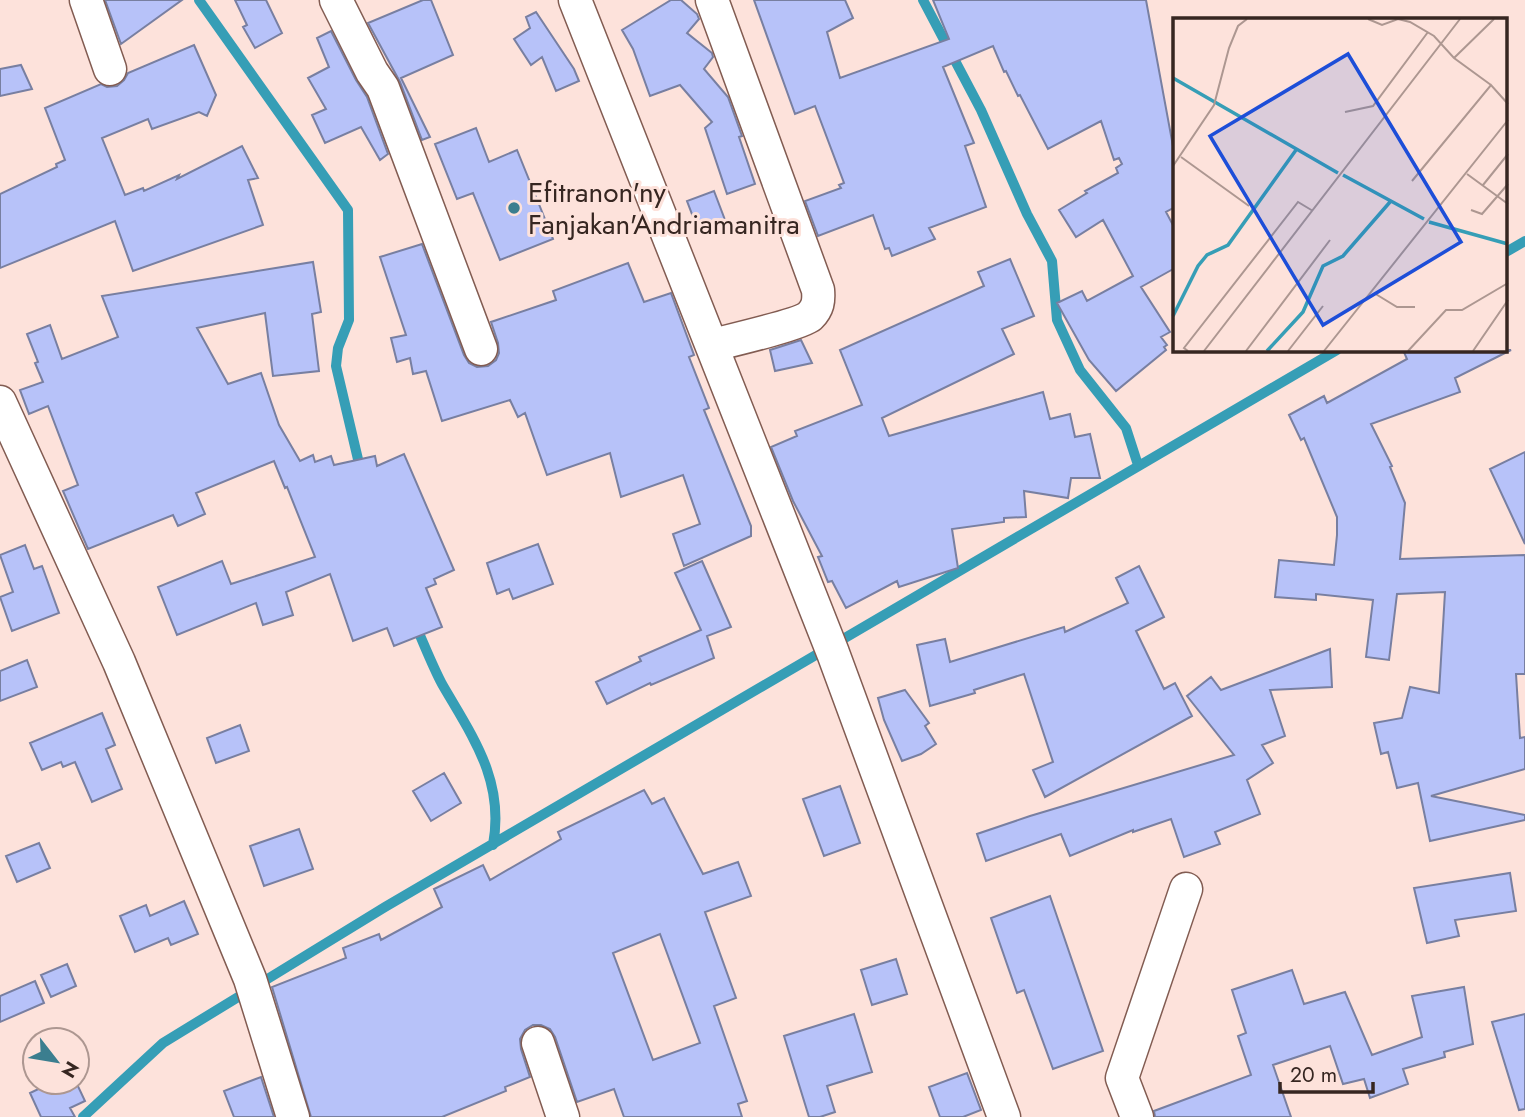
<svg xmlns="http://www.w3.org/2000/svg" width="1525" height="1117" viewBox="0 0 1525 1117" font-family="Jost,sans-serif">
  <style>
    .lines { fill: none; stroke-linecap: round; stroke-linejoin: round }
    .stream { stroke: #369eb6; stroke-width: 10 }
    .building { fill: #b7c2f9; stroke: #787fa1; stroke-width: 2; fill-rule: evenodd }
    .minor-casing { stroke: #825c52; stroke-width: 35 }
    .minor { stroke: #fff; stroke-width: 32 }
    .poi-dot { fill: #3b7e8f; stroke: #fde2db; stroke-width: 2.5 }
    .labels { text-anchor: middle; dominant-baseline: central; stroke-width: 6; stroke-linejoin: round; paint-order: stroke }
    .poi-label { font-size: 28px; fill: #362621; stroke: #fde2db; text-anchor: start }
    .inset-river { fill: none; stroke: #369eb6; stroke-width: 3.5 }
    .inset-road { fill: none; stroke: #ad9791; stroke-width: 2 }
    .view { fill: #1d4ed8; fill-opacity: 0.15; stroke: #1d4ed8; stroke-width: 3.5 }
    .inset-edge { fill: none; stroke: #362621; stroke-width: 3.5 }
  </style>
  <rect width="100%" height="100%" fill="#fde2db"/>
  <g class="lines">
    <path class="stream" d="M199 0 348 210 349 320 338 348 336 366 361 472
      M923 0 981 110 1027 214 1052 261 1057 320 1080 370 1126 428 1138 465
      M1506 252 1525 241
      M415 624C424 644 432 665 442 684 472 736 505 780 493 845
      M83 1117 163 1043 385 907 1337 350"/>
  </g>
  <path class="building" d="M105 0H182L121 44Z
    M235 0H266L282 33 255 48 243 27 247 25Z
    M423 0H431L453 55 401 78 430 137 422 140 400 82 368 23Z
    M671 0H681L697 14 699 19 687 33 712 53 713 57 704 69 728 97 742 136 739 137 755 184 727 194 705 128 712 122 680 85 650 96 633 49 622 30Z
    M754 0H845L853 18 827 32 840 78 949 39 933 0H1146L1175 157V207L1166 212 1175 229V268L1141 287 1170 332 1161 337 1167 345 1164 347 1166 350 1116 391 1089 360 1057 303 1082 291 1087 301 1133 276 1103 220 1076 237 1059 210 1087 193 1085 191 1118 173 1116 168 1122 164 1119 158 1114 160 1101 121 1048 149 1020 95 1018 96 1006 71 1004 72 993 46 943 67 974 143 965 146 986 207 929 228 935 239 892 256 889 248 885 249 873 215 818 236 805 201 841 188 839 185 844 183 815 106 795 114Z
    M536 12 574 69 579 81 556 91 542 57 531 65 514 39 530 28 526 17Z
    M331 31 356 80 367 97 388 154 380 160 361 127 325 143 312 115 326 109 308 78 329 67 317 38Z
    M194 45 216 95 207 116 199 112 152 129 148 119 102 138 125 195 143 188 144 191 179 175 177 179 242 146 258 178 248 180 263 225 133 271 115 221 0 268V194L57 167 56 164 65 160 45 108 101 84 107 87 117 86 124 80 128 73Z
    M21 65 32 89 0 96V69Z
    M476 128 489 162 517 150 553 239 500 260 473 193 457 199 435 144Z
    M714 191 725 220 698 230 687 201Z
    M422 244 464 355 469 363 477 367 488 366 496 360 499 353 498 343 491 322 556 300 553 291 628 263 644 302 671 293 694 355 689 357 709 408 704 410 751 526V536L684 566 673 534 700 524 683 475 621 497 610 453 547 475 525 413 518 417 510 400 442 421 426 371 413 374 410 358 397 362 391 338 406 335 380 257Z
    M1010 259 1034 316 1002 329 1014 354 882 418 889 436 1043 392 1050 419 1070 414 1075 437 1090 434 1100 478H1071L1068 498 1024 491 1026 517 1004 518V522L952 529 958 568 899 587 897 581 846 608 832 581 828 582 818 557 822 556 793 501 771 447 797 436 795 431 862 405 840 350 984 286 978 272Z
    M313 262 321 312 312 314 319 371 273 376 265 313 197 328 228 384 261 373 279 425 300 461 313 455 315 462 331 456 334 465 375 456 377 466 404 454 454 570 434 579 436 584 426 588 442 627 394 646 387 628 353 641 330 574 286 592 293 615 263 625 256 603 177 635 158 587 222 561 231 584 315 557 287 487 285 488 274 461 196 493 205 514 178 526 173 515 88 549 63 491 78 485 48 406 29 414 20 390 43 382 35 363 38 362 27 334 50 325 62 359 118 337 102 296Z
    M801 340 812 363 775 371 770 350Z
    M1403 350H1511L1455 378 1460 392 1371 424 1392 466 1390 467 1405 503 1400 559 1525 555V674H1516L1520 738 1525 737V769L1431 796 1525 815V820L1430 841 1418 783 1397 788 1388 752 1381 754 1374 723 1402 718 1410 687 1439 693 1445 592 1397 594 1389 660 1366 657 1373 600 1316 594V600L1275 597 1279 560 1334 565 1337 535V517L1304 438 1301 440 1289 415 1324 396 1327 403 1407 359Z
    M1525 452V544L1490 469Z
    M538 544 553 584 513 599 509 589 497 594 487 563Z
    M25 545 34 569 42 566 59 613 12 631 0 597 13 592 0 555Z
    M702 561 731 627 707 636 714 658 651 685 650 683 607 704 596 682 641 661 639 657 701 630 675 573Z
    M1139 566 1164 617 1136 631 1164 689 1175 683 1192 716 1045 797 1033 770 1053 762 1024 674 974 690 975 693 930 706 917 645 945 639 950 662 1064 627 1065 632 1128 603 1116 578Z
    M1330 649 1332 687 1270 690 1285 736 1262 745 1273 763 1247 780 1260 814 1215 832 1220 844 1184 857 1171 819 1133 832V830L1070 856 1061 834 986 861 977 834 1030 816 1234 755 1187 696 1211 677 1221 690Z
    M27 660 37 687 0 701V671Z
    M905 690 929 723 925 726 936 744 921 754 902 761 884 720 878 698Z
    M102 713 115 745 106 749 122 789 92 802 75 762 63 767 61 762 42 770 30 743Z
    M240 725 249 751 216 763 207 738Z
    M444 773 461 803 431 821 413 791Z
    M840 786 860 843 824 856 803 799Z
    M644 790 652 804 664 798 703 874 738 862 751 896 705 912 736 998 714 1006 747 1101 738 1104 742 1117H624L614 1089 577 1102 555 1037 550 1029 541 1025H533L525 1030 520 1039 521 1049 530 1077 505 1087 506 1091 442 1117H311L272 987 346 958 343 948 379 934 381 940 442 907 434 889 483 865 490 880 561 839 558 832ZM660 934 700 1043 653 1060 613 953Z
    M299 829 313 869 264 886 250 846Z
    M39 843 50 868 17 882 6 856Z
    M1510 873 1516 911 1455 920 1459 936 1427 943 1414 888Z
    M1050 896 1103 1051 1053 1069 1024 990 1017 993 991 918Z
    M184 901 198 934 171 945 168 938 135 952 120 916 146 905 150 916Z
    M896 959 907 994 872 1005 861 970Z
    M67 964 76 986 51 997 41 975Z
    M1292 970 1304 1004 1345 992 1372 1055 1422 1037 1412 996 1464 987 1473 1044 1444 1052 1445 1057 1403 1069 1408 1084 1370 1098 1364 1079 1343 1084 1330 1046 1273 1065 1291 1117H1155L1154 1111 1251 1075 1238 1036 1246 1033 1232 990Z
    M35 981 44 1003 0 1022V996Z
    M854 1014 872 1072 827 1086 835 1112 820 1117H809L784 1036Z
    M1525 1014V1109L1519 1110 1492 1022Z
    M967 1073 981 1110 963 1117H940L929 1087Z
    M261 1077 274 1117H234L224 1091Z
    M53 1082H76L85 1101 70 1108 75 1117H41L30 1093Z"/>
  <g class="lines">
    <defs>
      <path id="minor" d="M86 0 110 69
        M336 0 372 72 383 88 481 349
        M575 0 833 653 1004 1117
        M712 0 818 290C819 301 818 308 810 316 801 324 729 341 713 345
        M0 402 119 662 250 979 293 1117
        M538 1043 563 1117
        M1137 1117 1122 1078 1186 889"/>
    </defs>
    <use href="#minor" class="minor-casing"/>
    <use href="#minor" class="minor"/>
  </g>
  <circle class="poi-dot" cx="514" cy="208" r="7"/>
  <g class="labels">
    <g class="poi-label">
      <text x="528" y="192">Efitranon'ny<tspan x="528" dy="32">Fanjakan'Andriamanitra</tspan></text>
    </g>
  </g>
  <g transform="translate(1173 18)">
    <rect width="334" height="334" fill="#fde2db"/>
    <path class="inset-river" d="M0 60 165 155M170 157 251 201M256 204 335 226M0 298 25 248 34 237 55 227 123 132M94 333 130 294 150 248 170 238 217 184"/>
    <path class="inset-road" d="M195 1 209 7 225 1 237 4 261 18 281 40 318 67M281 40 321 1M172 94 200 88 255 14M8 139 76 188M0 148 41 87 56 30 65 8 74 1M294 156 335 186M239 163 318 67 335 86M310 167 335 136M298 192 309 196 335 166M201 275 224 289H242M15 333 11 330 125 184 140 193M31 333 287 1M73 333 157 222M115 333 150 288M151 333 335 102M235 333 273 292H289L335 265M300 333 335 282"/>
    <path class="view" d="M175 36 288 224 150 307 37 118Z"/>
    <rect width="334" height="334" class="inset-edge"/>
  </g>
  <g transform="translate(56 1061) rotate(121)"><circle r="33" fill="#fde2db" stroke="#ad9791" stroke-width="2"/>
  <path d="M0-5L12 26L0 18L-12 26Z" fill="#3b7e8f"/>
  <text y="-10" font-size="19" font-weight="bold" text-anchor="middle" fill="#362621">N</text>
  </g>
  <path d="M1280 1082v10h93v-10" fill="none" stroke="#362621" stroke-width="3.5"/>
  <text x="1290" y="1082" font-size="21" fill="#362621" stroke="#fde2db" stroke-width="5" paint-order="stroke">20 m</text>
</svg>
